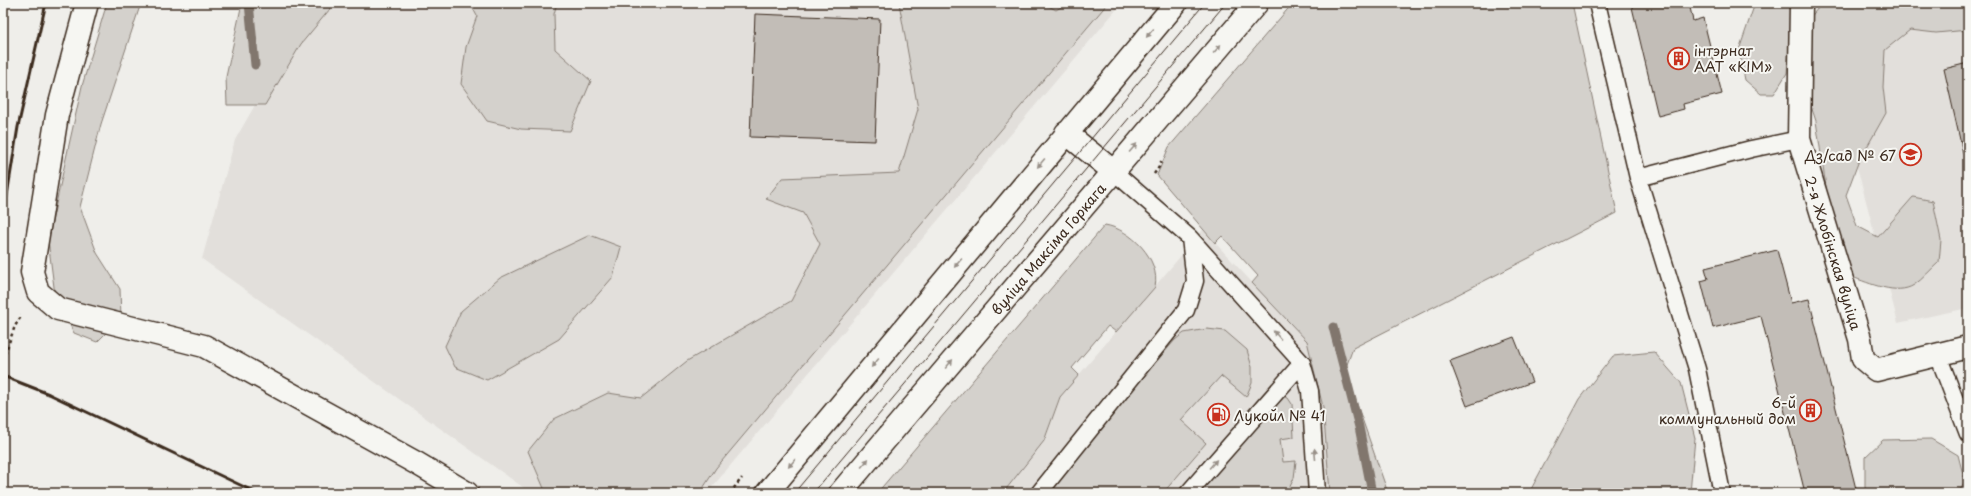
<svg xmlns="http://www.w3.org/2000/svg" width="1971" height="496" viewBox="0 0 1971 496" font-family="'Playpen Sans',sans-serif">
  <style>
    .built { fill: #e2dfdb }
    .green { fill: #d4d1cc; stroke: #887e75 }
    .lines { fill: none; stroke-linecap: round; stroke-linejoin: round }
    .stream { stroke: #81766d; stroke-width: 9 }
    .building { fill: #c2bdb7; stroke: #3b2a1e }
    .service-casing { stroke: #3b2a1e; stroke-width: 19 }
    .minor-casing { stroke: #3b2a1e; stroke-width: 25 }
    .secondary-casing { stroke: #3b2a1e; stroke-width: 25 }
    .path { stroke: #3b2a1e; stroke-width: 2.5; stroke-dasharray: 3 3; stroke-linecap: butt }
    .service { stroke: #f6f6f2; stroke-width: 16 }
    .minor { stroke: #f6f6f2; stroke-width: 22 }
    .secondary { stroke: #f6f6f2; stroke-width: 22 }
    .tram { stroke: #3b2a1e; stroke-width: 1 }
    .rail { stroke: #3b2a1e; stroke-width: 3 }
    .oneway { fill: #989088 }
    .labels { text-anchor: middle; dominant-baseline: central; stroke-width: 4; stroke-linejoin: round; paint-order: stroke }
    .poi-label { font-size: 14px; fill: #3b2a1e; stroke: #f6f6f2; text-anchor: start }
    .street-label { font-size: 14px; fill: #3b2a1e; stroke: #f6f6f2 }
  </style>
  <rect width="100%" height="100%" fill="#efeeea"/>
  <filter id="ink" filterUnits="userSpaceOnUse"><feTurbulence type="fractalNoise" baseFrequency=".025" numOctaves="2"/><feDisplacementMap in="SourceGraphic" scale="8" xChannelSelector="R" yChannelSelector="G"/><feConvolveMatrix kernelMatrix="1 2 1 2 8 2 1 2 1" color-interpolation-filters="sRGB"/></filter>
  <g filter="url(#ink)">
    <path class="built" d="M294 3H1122L707 493H531L202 259 235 140 291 42Z
      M1814 3H1968V308L1898 323Z
      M1203 230 1307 341 1343 493H1003L1044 441 1060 397Z"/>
    <path class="green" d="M107 3H141L101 124 80 207 97 253 120 289 121 318 97 342 74 333 55 295 48 240 82 86Z
      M242 3H335L301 44 265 105H227L226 77Z
      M470 3H557L554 14 555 49 591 81 570 131 521 129 487 121 461 84 466 47 477 16Z
      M899 3H1043L1056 10 1068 3H1108L716 468 700 493H546L528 451 554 419 608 393 641 398 687 361 791 301 820 244 803 213 766 199 782 178 899 173 918 109Z
      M1293 3H1572L1617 213 1353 348 1345 370 1388 493H1330L1323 407 1307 341 1252 283 1258 276 1222 236 1215 243 1157 175 1169 147Z
      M1760 3H1792L1787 73 1774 94H1761L1745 80 1739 50 1753 9Z
      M1822 3H1968V30L1936 33 1910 30 1885 50 1883 87 1886 113 1858 163 1846 195 1857 226 1878 237 1913 197 1933 201 1941 240 1939 262C1931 269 1923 279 1914 285 1897 296 1869 283 1852 277L1828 200 1816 121 1808 97 1810 18Z
      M1105 225C1130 229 1161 259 1155 287L1116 332 1108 326 1072 368 1079 375 1060 397 1044 441 1003 493H877Z
      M590 235 621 247 613 277 559 339 487 380 455 367 445 346 461 311 500 278Z
      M1207 329 1225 331 1247 350 1252 367V383L1246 397 1221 376 1181 420 1206 443 1163 493H1052L1056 477 1175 340 1184 333Z
      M1654 352 1681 383 1695 438 1690 493H1529L1579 399 1613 356Z
      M1285 397 1288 398 1292 404 1294 437 1280 439 1283 462 1296 461 1294 478 1287 493H1196L1278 399Z
      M1931 439 1958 455 1965 482 1958 493H1866L1865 487V457L1883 440Z"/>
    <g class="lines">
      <path class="stream" d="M249 3 255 65
        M1333 327 1359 427 1372 493"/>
    </g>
    <path class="building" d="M1631 3H1689L1693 21 1703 18 1722 94 1683 104 1684 109 1658 116Z
      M755 14 880 19 875 141 750 137Z
      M1968 63V175L1944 69Z
      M1777 250 1791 303 1809 299 1857 493H1805L1761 316 1713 328 1701 281 1708 279 1705 268Z
      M1514 337 1532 382 1467 406 1450 361Z"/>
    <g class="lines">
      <defs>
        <path id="service" d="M1597 3 1638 178 1751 149 1799 139
          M1638 178 1697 369 1722 493
          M1190 238 1302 363 1310 391 1317 493
          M1938 355 1968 434
          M1039 493 1186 310 1195 281 1190 238 1113 171
          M1188 493 1302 363"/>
        <g id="minor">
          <path d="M87 3 57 115 32 272 38 292 58 309 204 346 418 464 467 493"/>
          <path id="s1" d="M1801 3 1799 139 1860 339 1863 359 1876 370 1968 347"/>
          <path d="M1066 133 1113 171"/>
        </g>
        <g id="secondary">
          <path d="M767 493 1176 3"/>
          <path id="s2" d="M840 493 1257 3"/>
        </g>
      </defs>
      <use href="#service" class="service-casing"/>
      <use href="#minor" class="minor-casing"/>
      <use href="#secondary" class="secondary-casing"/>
      <path class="path" d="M1154 174 1159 167 1162 159
        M3 359 15 326 22 315
        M730 493 742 478"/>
      <use href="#service" class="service"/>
      <use href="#minor" class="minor"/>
      <use href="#secondary" class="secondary"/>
      <path class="tram" d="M794 493 1205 3
        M813 493 1226 3"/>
      <path class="rail" d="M3 220 18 127 46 3
        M3 376 49 394 257 493"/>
    </g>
    <defs><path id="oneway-solid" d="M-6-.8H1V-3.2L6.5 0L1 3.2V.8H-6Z"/></defs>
    <g class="oneway">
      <use href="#oneway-solid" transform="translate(1150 33) rotate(130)"/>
      <use href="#oneway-solid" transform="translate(1217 49) rotate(-49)"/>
      <use href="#oneway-solid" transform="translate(1133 148) rotate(-49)"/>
      <use href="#oneway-solid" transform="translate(1041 163) rotate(130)"/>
      <use href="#oneway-solid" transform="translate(958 263) rotate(130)"/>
      <use href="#oneway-solid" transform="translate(1277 335) rotate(-132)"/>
      <use href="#oneway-solid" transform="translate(875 363) rotate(130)"/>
      <use href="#oneway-solid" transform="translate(949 364) rotate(-50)"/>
      <use href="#oneway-solid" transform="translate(1315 454) rotate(-95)"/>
      <use href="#oneway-solid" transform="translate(792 463) rotate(130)"/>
      <use href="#oneway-solid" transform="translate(865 463) rotate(-50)"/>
      <use href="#oneway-solid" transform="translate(1213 464) rotate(-49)"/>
    </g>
  </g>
  <defs>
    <symbol id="building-ring" viewBox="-11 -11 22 22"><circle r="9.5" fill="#f6f6f2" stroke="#c8321e" stroke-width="1.5"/><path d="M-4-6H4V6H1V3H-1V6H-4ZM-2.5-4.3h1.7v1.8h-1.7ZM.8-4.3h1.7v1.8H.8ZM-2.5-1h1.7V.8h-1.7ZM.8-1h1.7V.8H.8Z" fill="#c8321e"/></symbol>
    <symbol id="school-ring" viewBox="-11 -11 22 22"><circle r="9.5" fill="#f6f6f2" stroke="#c8321e" stroke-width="1.5"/><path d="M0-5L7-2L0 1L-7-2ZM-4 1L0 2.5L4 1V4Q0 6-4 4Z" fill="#c8321e"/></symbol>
    <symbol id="fuel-ring" viewBox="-11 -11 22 22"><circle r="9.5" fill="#f6f6f2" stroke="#c8321e" stroke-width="1.5"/><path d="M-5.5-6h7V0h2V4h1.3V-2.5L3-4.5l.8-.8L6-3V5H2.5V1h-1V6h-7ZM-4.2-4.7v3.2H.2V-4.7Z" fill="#c8321e"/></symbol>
  </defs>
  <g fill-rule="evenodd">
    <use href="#building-ring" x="1666" y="46" width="25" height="25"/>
    <use href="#school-ring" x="1898" y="142" width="25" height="25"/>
    <use href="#building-ring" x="1798" y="398" width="25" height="25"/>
    <use href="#fuel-ring" x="1206" y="402" width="25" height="25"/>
  </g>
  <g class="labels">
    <g class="poi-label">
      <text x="1694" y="50">інтэрнат<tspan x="1694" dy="16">ААТ «КІМ»</tspan></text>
      <text x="1896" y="155" text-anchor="end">Дз/сад № 67</text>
      <text x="1796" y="402" text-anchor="end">6-й<tspan x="1796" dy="16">коммунальный дом</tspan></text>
      <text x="1234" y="415">Лукойл № 41</text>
    </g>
    <g class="street-label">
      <text stroke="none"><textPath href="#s2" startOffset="321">вуліца Максіма Горкага</textPath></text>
      <text stroke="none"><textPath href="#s1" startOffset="255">2-я Жлобінская вуліца</textPath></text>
    </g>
  </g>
  <rect width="1971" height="496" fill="none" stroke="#f6f6f2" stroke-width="16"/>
  <rect x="8" y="8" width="1955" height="480" fill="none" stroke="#3b2a1e" stroke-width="1.5" filter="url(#ink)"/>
</svg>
